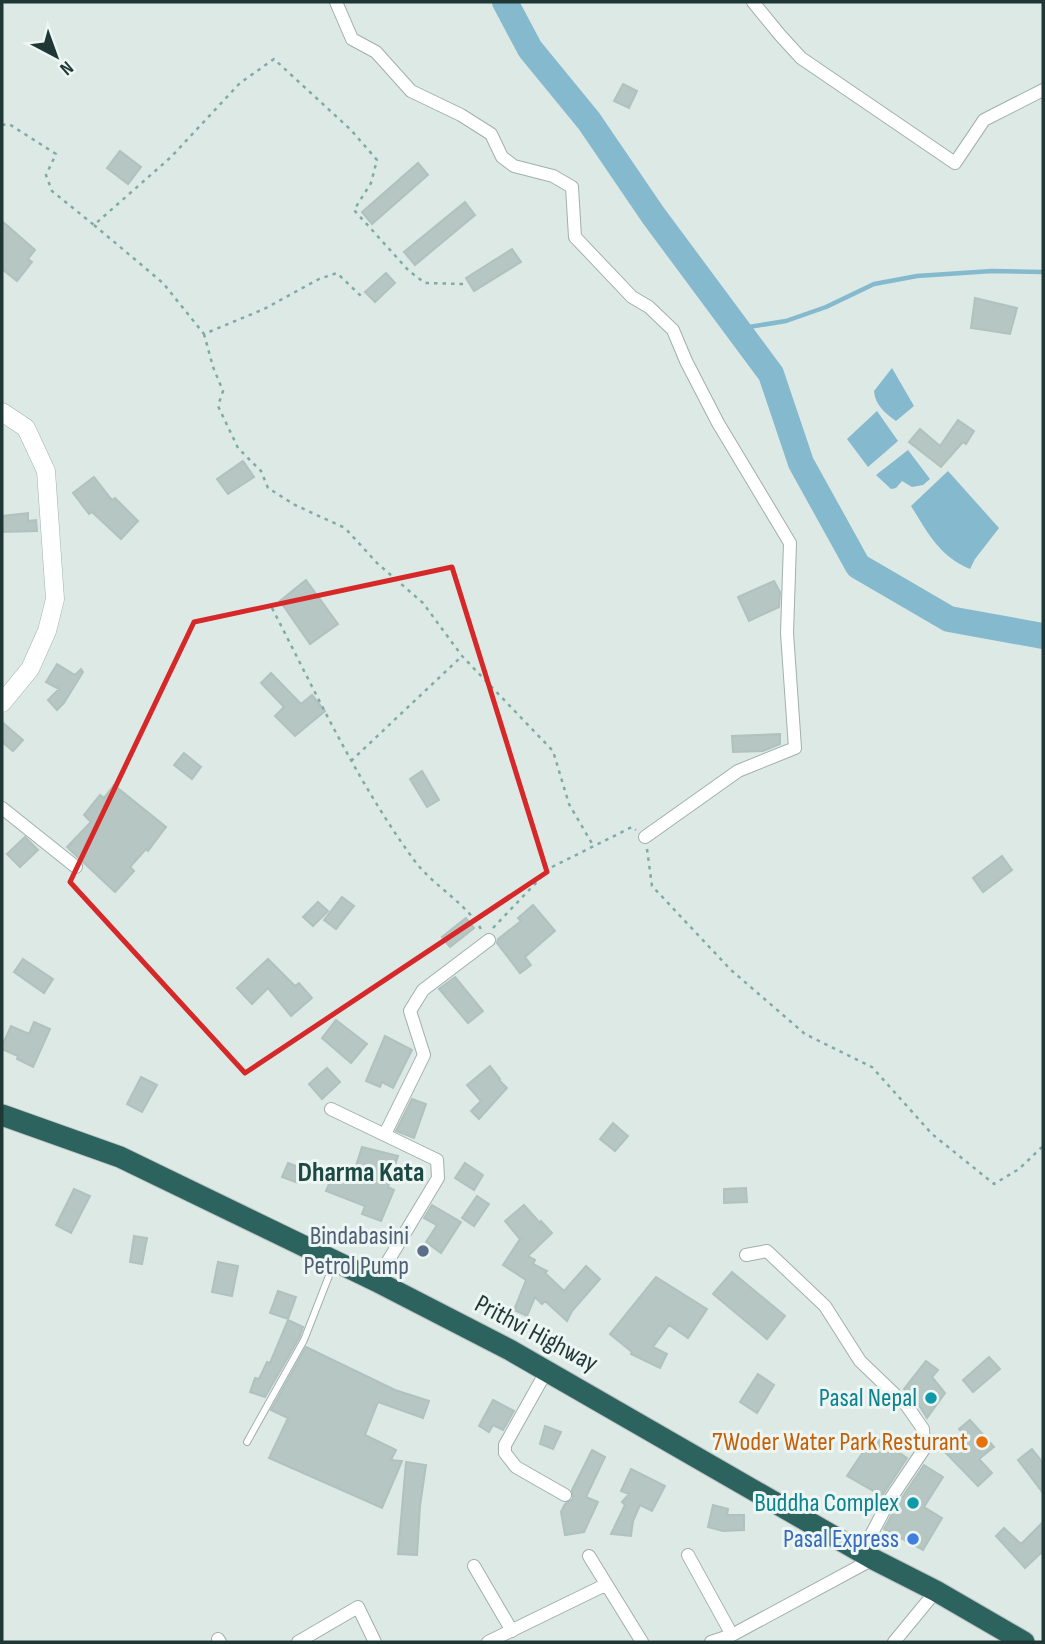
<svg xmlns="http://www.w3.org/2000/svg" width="1045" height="1644" viewBox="0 0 1045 1644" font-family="'Sofia Sans Condensed',sans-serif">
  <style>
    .water { fill: #85b9ce }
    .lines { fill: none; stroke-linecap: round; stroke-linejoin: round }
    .stream { stroke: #85b9ce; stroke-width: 4.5 }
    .river { stroke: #85b9ce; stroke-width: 26 }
    .building { fill: #b6c6c2; stroke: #b0c2bd; stroke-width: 2 }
    .lane-casing { stroke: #a0b0ad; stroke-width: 8 }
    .street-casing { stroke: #a0b0ad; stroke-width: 14 }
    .secondary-casing { stroke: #9db4af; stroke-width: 19 }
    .highway-casing { stroke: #bcc3c2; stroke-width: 23 }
    .path { stroke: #7eaca4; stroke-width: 2.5; stroke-dasharray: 3.5 5; stroke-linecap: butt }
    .lane { stroke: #fff; stroke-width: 6 }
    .street { stroke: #fff; stroke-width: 12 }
    .secondary { stroke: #fff; stroke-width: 18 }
    .highway { stroke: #2c635f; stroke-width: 21 }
    .marked { fill: none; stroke: #d62828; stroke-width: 5; stroke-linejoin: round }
    .service-dot { fill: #5c6f8a; stroke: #edf6f3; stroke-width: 2.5 }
    .culture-dot { fill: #0f9aa8; stroke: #edf6f3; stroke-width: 2.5 }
    .food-dot { fill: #e8710a; stroke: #edf6f3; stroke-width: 2.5 }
    .shop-dot { fill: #3f7fe0; stroke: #edf6f3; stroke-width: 2.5 }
    .labels { text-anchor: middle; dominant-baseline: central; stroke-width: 6; stroke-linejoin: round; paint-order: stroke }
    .service-label { font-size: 26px; fill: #4e5e75; stroke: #edf6f3; text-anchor: end }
    .street-label { font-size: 26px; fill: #1f3835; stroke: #edf6f3 }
    .culture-label { font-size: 26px; fill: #0d838f; stroke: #edf6f3; text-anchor: end }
    .food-label { font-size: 26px; fill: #c56008; stroke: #edf6f3; text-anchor: end }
    .shop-label { font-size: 26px; fill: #366cbe; stroke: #edf6f3; text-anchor: end }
    .neighbourhood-label { font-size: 28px; font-weight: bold; fill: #1c4944; stroke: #edf6f3 }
  </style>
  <rect width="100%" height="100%" fill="#dde9e5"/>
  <path class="water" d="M892 368 914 406 896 421C885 413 875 405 874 391Z
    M877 411 898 441 868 467 847 439Z
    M908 450 930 479 923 485 912 487 902 481 896 488 891 489 876 475Z
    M948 471 999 528 975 559 970 569C939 556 928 533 911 506Z"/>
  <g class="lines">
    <path class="stream" d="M718 303 749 327 786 321 826 307 874 284 917 276 992 271 1043 272"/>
    <path class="river" d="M505 2 530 49 589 121 653 215 771 374 801 463 858 566 949 619 1043 636"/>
  </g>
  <path class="building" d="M623 84 637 91 629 108 614 101Z
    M120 151 141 167 128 184 107 168Z
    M418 163 428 175 372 224 362 212Z
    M465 202 475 215 415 265 404 252Z
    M2 221 35 250 28 259 32 262 17 281 2 269Z
    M512 249 521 262 474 291 466 278Z
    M386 273 395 283 375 302 365 292Z
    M975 298 1017 308 1010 334 971 328Z
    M958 420 974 431 966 444 963 442 941 467 909 442 920 429 940 446Z
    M243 461 254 477 228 494 217 479Z
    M94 477 112 500 115 498 138 521 121 539 92 512 89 514 73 493Z
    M28 513V521L36 520 37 531 2 532V516Z
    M306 580 338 624 310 644 280 601Z
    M774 581 780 592 779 607 749 621 738 597Z
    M57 664 75 675 81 669 83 672 64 703 57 710 48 700 59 689 46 682Z
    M271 673 301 704 312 695 325 711 295 736 275 716 284 707 261 683Z
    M2 722 23 740 13 751 2 742Z
    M780 734V744L763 751 733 752 732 736Z
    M184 753 201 767 192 779 174 765Z
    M422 771 439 800 427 807 410 779Z
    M114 785 166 827 148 851 146 849 130 867 134 871 115 892 67 847 91 822 84 815 100 795 104 798Z
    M25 837 38 850 20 867 7 854Z
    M1002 856 1012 870 983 892 973 878Z
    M342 897 354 906 336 929 324 920Z
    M318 902 328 911 313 926 303 917Z
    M533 905 555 931 525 957 531 965 520 973 497 943 498 939 521 921 518 918Z
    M466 918 474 928 450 947 442 937Z
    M23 959 53 979 44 993 14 972Z
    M268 959 295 986 299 983 312 998 291 1016 268 988 252 1004 237 988Z
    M455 977 483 1011 468 1023 439 989Z
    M336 1020 367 1044 351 1063 322 1038Z
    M34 1022 50 1029 33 1067 17 1059 18 1056 2 1049V1046L11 1026 29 1034Z
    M385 1036 412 1050 393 1088 382 1082 380 1087 366 1081Z
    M490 1066 500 1079 499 1080 507 1088 479 1119 471 1111 481 1101 467 1085Z
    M327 1068 340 1082 322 1099 309 1084Z
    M141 1077 157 1085 142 1112 127 1104Z
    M412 1099 426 1104 414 1138 396 1131Z
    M613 1123 628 1136 615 1151 600 1139Z
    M362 1147 398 1156 388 1187 394 1190 381 1221 362 1214 365 1206 326 1191 337 1165 354 1172Z
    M288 1163 304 1169 298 1183 282 1177Z
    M465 1163 483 1175 474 1190 455 1178Z
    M746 1188 747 1202 724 1203V1189Z
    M74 1189 90 1196 71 1233 56 1225Z
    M477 1196 489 1204 474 1226 462 1218Z
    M432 1205 461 1222 441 1253 426 1242 437 1225 424 1218Z
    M524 1205 540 1223 541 1221 552 1233 528 1256 535 1260 533 1264 547 1271 545 1273 564 1291 586 1266 600 1279 572 1311 567 1321 545 1301 542 1304 535 1297 527 1316 514 1310 526 1280 503 1265 520 1239 505 1221Z
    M134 1236 147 1238 142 1264 130 1262Z
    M218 1262 238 1266 232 1296 212 1292Z
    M732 1272 785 1316 767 1339 713 1294Z
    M656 1277 707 1309 688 1338 669 1325 653 1347 667 1354 660 1368 631 1354 632 1352 610 1334Z
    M278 1291 296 1297 288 1319 270 1313Z
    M288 1320 303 1327 299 1338 265 1397 250 1392 255 1378 259 1379 267 1362 270 1363Z
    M306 1347 395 1390 429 1401 423 1418 378 1402 365 1435 396 1450 391 1460 402 1461 382 1508 269 1458 288 1418 271 1410Z
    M989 1357 1000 1369 973 1392 963 1380Z
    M926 1361 938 1370 932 1377 945 1393 927 1418 917 1402 904 1389Z
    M758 1374 774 1385 757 1413 740 1402Z
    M493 1400 514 1411 503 1430 493 1425 489 1432 479 1426Z
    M970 1420 994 1447 979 1459 992 1473 978 1486 945 1452 964 1435 959 1429Z
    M545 1426 561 1432 553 1449 540 1444Z
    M874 1436 907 1458 882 1496 847 1476Z
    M1032 1449 1043 1463V1493L1018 1460Z
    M592 1450 605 1457 586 1497 598 1502 584 1532 565 1535 561 1512 565 1504 573 1499 572 1490Z
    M406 1462 426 1465 420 1506 417 1555 398 1554Z
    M924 1465 943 1477 924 1507 942 1518 923 1550 884 1529 897 1505Z
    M631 1469 665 1486 652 1511 640 1505 633 1521 631 1536 611 1534 625 1505 622 1502 629 1494 621 1491Z
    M713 1505 728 1509 727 1515H744V1530L723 1531 708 1527Z
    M1043 1522V1551L1025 1568 996 1536 1004 1528 1021 1544Z"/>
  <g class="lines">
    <defs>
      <path id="lane" d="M247 1442 304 1340 334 1263"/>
      <path id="street" d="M336 2 352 39 376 52 411 91 461 115 491 134 502 157 514 166 553 176 572 187 575 237 632 297 649 307 673 330 686 361 718 423 790 543 787 633 795 748 738 771 645 837
        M753 2 780 35 801 58 955 163 984 120 1043 90
        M2 808 76 867
        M331 1109 437 1160 438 1178 376 1281
        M385 1134 424 1055 410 1011 423 990 489 940
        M746 1255 767 1251 825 1306 860 1361 907 1406 923 1429 924 1449 889 1501 862 1552
        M547 1370 505 1445V1453L516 1467 565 1495
        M688 1555 732 1635
        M589 1556 642 1642
        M474 1566 512 1631
        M218 1639 220 1642
        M298 1642 358 1607 375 1642
        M488 1642 605 1585
        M711 1642 732 1635 873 1559
        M894 1642 936 1591"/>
      <path id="secondary" d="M2 412 26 428 46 471 55 599 47 631 30 669 2 703"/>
      <path id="highway" d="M2 1115 120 1157 376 1281 510 1350 873 1559 936 1591 1024 1642"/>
    </defs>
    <use href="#lane" class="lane-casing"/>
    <use href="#street" class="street-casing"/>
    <use href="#secondary" class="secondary-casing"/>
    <use href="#highway" class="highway-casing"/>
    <path class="path" d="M2 125 9 124 56 154 46 175 52 191 94 225 171 157 240 83 274 59 351 130 377 160 371 183 354 210 409 271 425 283 463 284
      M94 225 163 283 204 334 264 309 319 279 337 273 362 297
      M204 334 213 367 223 391 218 406 238 448 261 471 268 488 295 505 345 528 377 563 423 603 462 656 553 751 569 804 594 847
      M272 608C316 693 357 782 414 860 433 886 464 901 481 929
      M351 761 462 656
      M647 849 652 886 731 970 805 1034 872 1067 932 1134 994 1184 1019 1169 1043 1146
      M493 928 550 868 632 827 636 830"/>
    <use href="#lane" class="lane"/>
    <use href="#street" class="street"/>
    <use href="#secondary" class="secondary"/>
    <use href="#highway" class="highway"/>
  </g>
  <path class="marked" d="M452 567 547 872 245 1073 70 882 194 622Z"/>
  <circle class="service-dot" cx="423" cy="1251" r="7"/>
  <g class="culture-dot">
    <circle cx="931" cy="1398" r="7"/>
    <circle cx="913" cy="1503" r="7"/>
  </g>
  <circle class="food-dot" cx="982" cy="1442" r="7"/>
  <circle class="shop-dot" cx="913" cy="1539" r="7"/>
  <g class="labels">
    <g class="service-label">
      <text x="409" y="1236">Bindabasini<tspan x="409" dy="30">Petrol Pump</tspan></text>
    </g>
    <g class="street-label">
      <text transform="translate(536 1334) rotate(28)">Prithvi Highway</text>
    </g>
    <g class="culture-label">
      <text x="917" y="1398">Pasal Nepal</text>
      <text x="899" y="1503">Buddha Complex</text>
    </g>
    <g class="food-label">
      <text x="968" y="1442">7Woder Water Park Resturant</text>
    </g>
    <g class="shop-label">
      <text x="899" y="1539">Pasal Express</text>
    </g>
    <g class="neighbourhood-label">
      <text x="361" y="1172">Dharma Kata</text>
    </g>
  </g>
  <rect width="1045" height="1644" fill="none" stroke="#1f3835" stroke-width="7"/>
  <g transform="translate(56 56) rotate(139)" stroke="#edf6f3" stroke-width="5" paint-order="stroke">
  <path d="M0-5L12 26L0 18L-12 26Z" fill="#1f3835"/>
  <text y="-10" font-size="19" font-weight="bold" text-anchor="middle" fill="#1f3835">N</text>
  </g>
</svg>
